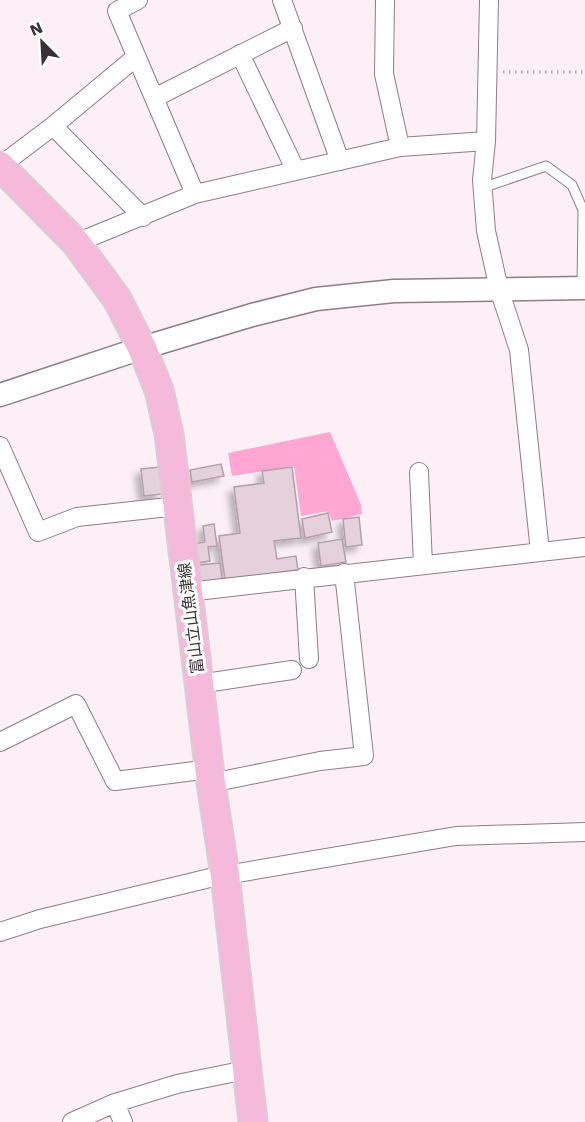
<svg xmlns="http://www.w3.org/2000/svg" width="585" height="1122" viewBox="0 0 585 1122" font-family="'Work Sans','Noto Sans JP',sans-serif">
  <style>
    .green { fill: #ffa6d3 }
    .building { fill: #e5d1db; stroke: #b3a0a9; stroke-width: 1.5; filter: url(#shadow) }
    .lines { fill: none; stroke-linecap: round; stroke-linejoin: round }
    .service-casing { stroke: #8f7d86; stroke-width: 11 }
    .minor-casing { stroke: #8f7d86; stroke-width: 20 }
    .tertiary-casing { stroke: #8f7d86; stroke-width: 25 }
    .primary-casing { stroke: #d3d2d3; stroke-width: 31 }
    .path { stroke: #b1a7ac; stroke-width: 3; stroke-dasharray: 1.5 4.5; stroke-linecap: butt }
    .service { stroke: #fff; stroke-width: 9 }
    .minor { stroke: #fff; stroke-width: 18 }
    .tertiary { stroke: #fff; stroke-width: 22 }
    .primary { stroke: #f5bad9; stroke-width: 28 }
    .labels { text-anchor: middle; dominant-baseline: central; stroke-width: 6; stroke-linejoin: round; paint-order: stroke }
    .street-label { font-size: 16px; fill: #393235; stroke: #fff }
  </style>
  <defs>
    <filter id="shadow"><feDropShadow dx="-5.5" dy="5.5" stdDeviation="3" flood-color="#0004"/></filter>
  </defs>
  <rect width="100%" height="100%" fill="#fcf0f6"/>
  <path class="green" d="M330 432 361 505 362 514 332 521 328 511 301 516 294 466 232 476 228 453Z"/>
  <path class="building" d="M221 464 224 476 192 482 190 470Z
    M159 467 162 494 144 496 141 469Z
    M292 467 301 538 274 541 277 559 296 556 298 570 225 580 219 536 240 533 234 487 264 483 262 471Z
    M328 513 332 532 305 538 302 519Z
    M359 517 362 545 346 547 343 519Z
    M214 524 217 546 208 547 210 561 197 563 194 544 205 542 203 526Z
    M342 539 346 562 321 566 318 543Z
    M220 563 222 579 201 582 199 565Z"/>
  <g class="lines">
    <defs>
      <path id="service" d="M482 188 546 166 572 185 583 210 582 288"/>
      <path id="minor" d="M138 0 117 11 195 194
        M282 0 340 161
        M385 0 384 74 400 147
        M489 0 486 141 482 180 486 231 499 289 519 350 540 552
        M240 54 296 171
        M154 98 293 28
        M53 126 143 217
        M0 166 53 126 136 57
        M76 243 195 194 400 147 486 141
        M0 446 38 532 77 517 178 506
        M419 472 423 565
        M304 577 309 659
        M188 592 585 547
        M199 684 292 670
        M0 742 76 704 115 781 210 769
        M211 783 320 761 364 756 344 573
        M0 932 40 919 214 877 456 836 585 832
        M115 1103 177 1084 246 1070
        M72 1122 115 1103 123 1122"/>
      <path id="tertiary" d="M0 395 142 348 252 315 316 299 394 291 585 288"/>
      <path id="primary" d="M0 166 76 243 117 299 142 348 159 390 169 434 211 783 225 875 253 1122"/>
    </defs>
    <use href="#service" class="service-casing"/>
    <use href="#minor" class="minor-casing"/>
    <use href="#tertiary" class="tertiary-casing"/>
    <use href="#primary" class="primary-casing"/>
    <path class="path" d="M503 72H585"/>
    <use href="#service" class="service"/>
    <use href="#minor" class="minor"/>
    <use href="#tertiary" class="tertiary"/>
    <use href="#primary" class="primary"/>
  </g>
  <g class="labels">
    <g class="street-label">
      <text transform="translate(191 618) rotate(-97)">富山立山魚津線</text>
    </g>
  </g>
  <g transform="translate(42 42) rotate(336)" stroke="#ffffff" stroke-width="4.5" paint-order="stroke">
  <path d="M0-4.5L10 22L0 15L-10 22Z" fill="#393235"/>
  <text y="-9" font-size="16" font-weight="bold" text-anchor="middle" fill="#393235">N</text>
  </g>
</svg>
